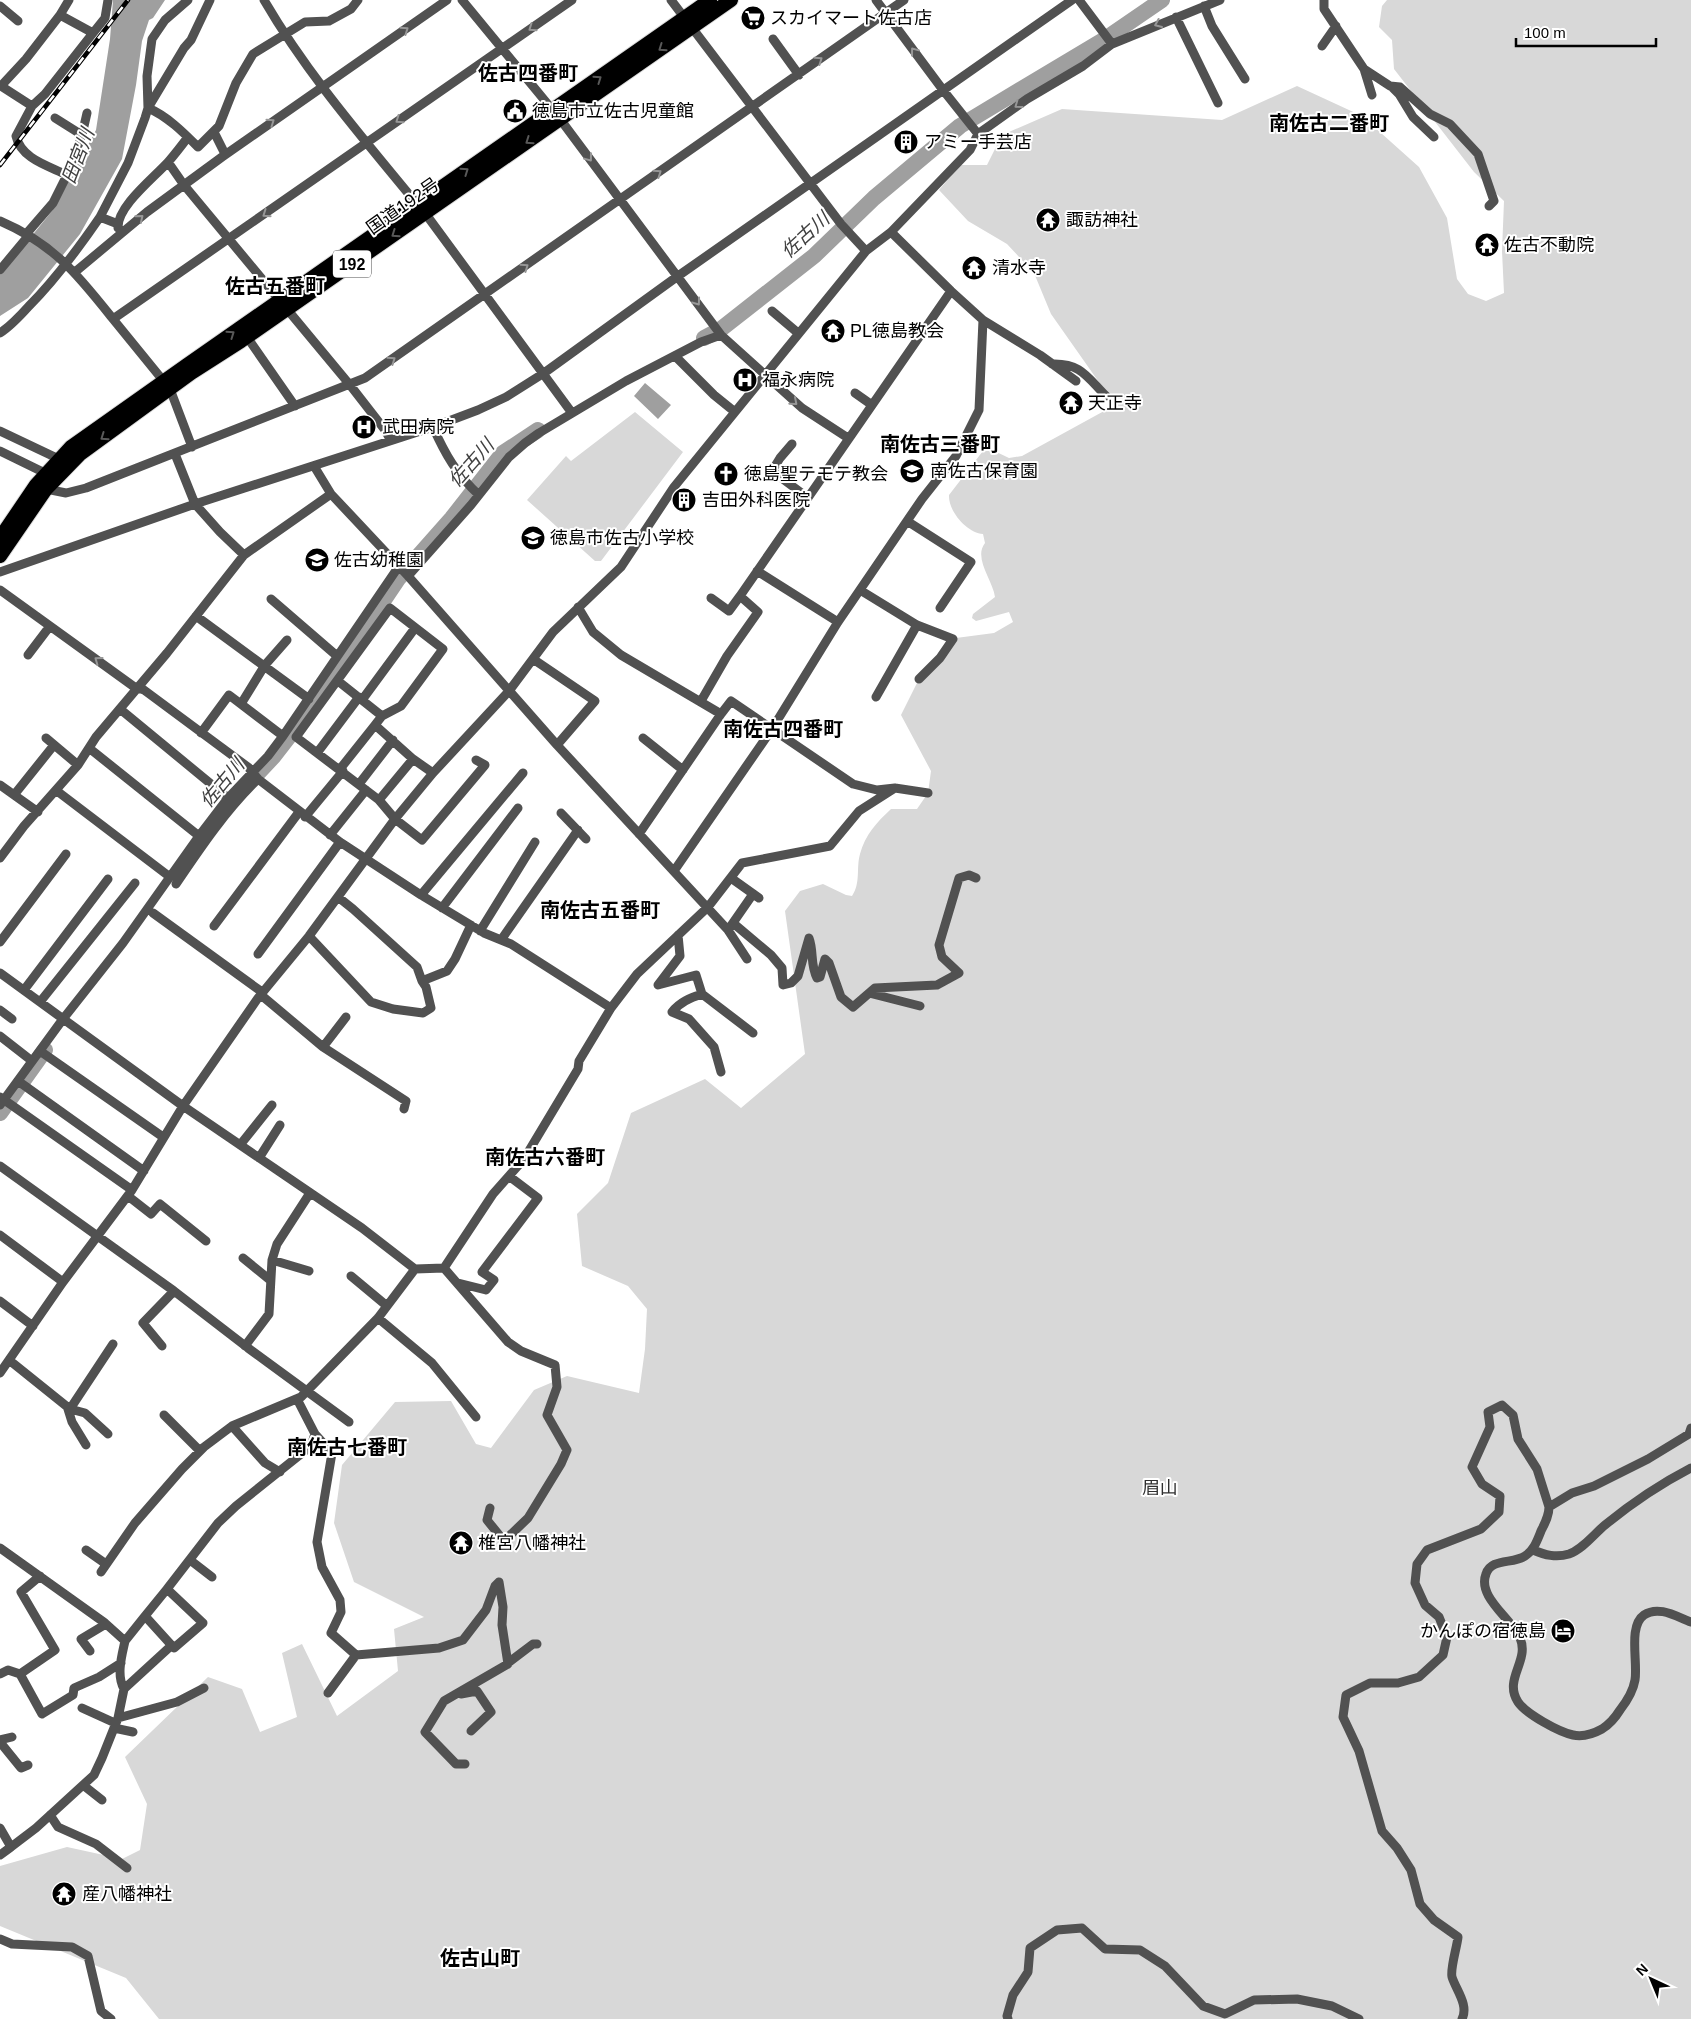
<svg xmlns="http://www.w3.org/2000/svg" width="1691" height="2019" viewBox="0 0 1691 2019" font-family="Helvetica,'Noto Sans JP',sans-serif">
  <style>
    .green { fill: #d8d8d8 }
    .water { fill: #9f9f9f }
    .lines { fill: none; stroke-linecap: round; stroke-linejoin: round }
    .river { stroke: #9f9f9f; stroke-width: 16 }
    .highway-casing { stroke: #dbdbdb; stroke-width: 16 }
    .minor { stroke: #515151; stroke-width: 9 }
    .highway { stroke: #000; stroke-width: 14 }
    .rail-casing { stroke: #000; stroke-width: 4.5 }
    .rail { stroke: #fff; stroke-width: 2.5; stroke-dasharray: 8; stroke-linecap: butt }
    .oneway { stroke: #979797 }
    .oneway2 { stroke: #595959 }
    .labels { text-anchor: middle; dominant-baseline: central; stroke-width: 4; stroke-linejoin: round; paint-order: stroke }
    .shield { fill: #fff; stroke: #4c4c4c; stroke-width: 1 }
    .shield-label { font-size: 16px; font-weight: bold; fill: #000 }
    .poi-label { font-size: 18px; fill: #000; stroke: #fff; text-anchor: start }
    .street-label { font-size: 18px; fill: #000; stroke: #fff }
    .park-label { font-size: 18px; fill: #2f2f2f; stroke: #fff }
    .water-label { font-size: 19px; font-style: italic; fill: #404040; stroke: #fff }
    .quarter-label { font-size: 20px; font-weight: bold; fill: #000; stroke: #fff }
  </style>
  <rect width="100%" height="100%" fill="#fff"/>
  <path class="green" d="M1387 0H1691V2019H159L126 1978 0 1926V1866L67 1847 122 1859 140 1850 147 1804 125 1757 208 1677 242 1689 260 1732 297 1717 282 1653 302 1644 337 1716 398 1671 394 1629 424 1617 354 1582 334 1523 342 1465 395 1402 451 1401 476 1444 491 1448 534 1390 567 1376 639 1393 645 1349 647 1309 628 1286 582 1266 577 1214 608 1183 631 1113 705 1079 741 1108 805 1054 785 911 800 891 823 884 846 895 852 896C861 883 856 868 860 854 865 835 877 822 891 809H917L928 793 931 771 901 715 917 683 934 668 956 638 994 633 1013 622 1009 612 976 621 972 618 973 614 995 597C993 581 973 558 985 543L983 534C967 533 948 511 949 495L986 447 1009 458 1022 456 1115 405 1051 314 1034 273 1007 244 968 221 939 190 960 165H987L1002 135 1062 109 1222 120 1297 86 1362 116 1419 167 1447 218 1457 279 1468 294 1486 301 1504 293 1502 251 1504 201 1474 172 1394 69 1392 40 1379 27 1382 6Z
    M635 412 683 452 601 561H595L527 500 566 456 571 461Z"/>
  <path class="water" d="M113 0H165L153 18 149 20 142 41 136 85 122 159 80 234 28 298 0 316V275L52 211 96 130 110 39Z
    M645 383 671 405 658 419 634 396Z"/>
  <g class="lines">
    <path class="river" d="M704 338 721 329 814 256 874 198 960 126 1105 39 1162 0
      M258 773 273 757 311 708 398 579 452 518 503 453 538 430
      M0 1113 45 1050"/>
    <defs>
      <path id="highway" d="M0 538 36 485 71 447 187 365 710 0
        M0 556 46 489 80 454 191 373 241 341 731 0"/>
    </defs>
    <use href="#highway" class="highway-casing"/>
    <path class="minor" d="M69 0 60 15 93 33 105 18 108 0
      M264 0C307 74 363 138 417 204
      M462 0 560 119 721 335 802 408 848 438
      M671 0 841 224 866 251
      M876 0 943 90 978 134
      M1079 0 1112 44
      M1324 0V9L1364 69 1372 95
      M0 6 18 21
      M1204 6 1212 26 1245 79
      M60 15 26 59 1 86 32 106 45 94 93 33
      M1176 17 1218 103
      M773 39 799 75
      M1322 46 1336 26
      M1364 69 1390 86 1400 87 1430 114 1450 124 1478 154 1494 201 1489 206
      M1393 88 1399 94 1413 117 1434 137
      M32 106 16 136C21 159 49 166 67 175L82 135 87 113
      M148 108C167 116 183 132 198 147L219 126 236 83 253 54 305 22 329 21 351 9 358 0
      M148 108 184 48 191 40 210 0
      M55 118 82 135
      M214 132 225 154
      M168 162 184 185 350 385 385 430 390 439
      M425 213 572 413
      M0 221C54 244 78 275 113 319
      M118 224 100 217 128 163 145 118 148 108 147 76 152 39 165 20 188 0
      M118 228C117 206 155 177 169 161 175 154 182 145 188 137
      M27 233 53 203 67 175
      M0 270 29 235
      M75 272 147 212 222 157 447 0
      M772 311 798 333
      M983 320 1040 355 1076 381
      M0 333C11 326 20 316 29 306 56 279 78 249 100 217
      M247 337 295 406
      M675 356 714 395 735 412
      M1052 364C1081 363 1087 377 1106 396
      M855 393 872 405
      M433 427C445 454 457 475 479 495
      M0 431 59 459
      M792 444 780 458 772 471 807 497
      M192 447 170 389 113 319 572 0
      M0 451 45 473
      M175 454 195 504 220 532 244 555
      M314 466 331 494 408 576 557 745 728 930 753 894
      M46 489 66 493 86 488 365 378 904 0
      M907 521 971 562 940 608
      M757 571 838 622
      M0 572 195 504 433 427 478 410 506 397 544 373 678 276 1072 0
      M408 576 471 505 509 457 525 443 539 433 626 381 701 342 721 335
      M0 590 133 686 144 690 248 767 258 779 340 842 421 895 484 933 511 944 611 1008
      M860 590 917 625 953 639 940 658 919 679
      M711 598 729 611 740 596
      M271 599 337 656
      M578 607 593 632 621 655 721 714 639 834
      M196 616 309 699
      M28 655 50 626
      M533 659 595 701 557 745
      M338 681 382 716 401 706 443 649 390 608 296 737 379 800 395 819 422 840 485 765 476 760
      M876 697 917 625
      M362 700 415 628
      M701 701 727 656 758 612 740 596 951 291
      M241 704 265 665 287 640
      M120 709 228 798
      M721 714 731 701 853 784 877 790 895 788 928 793
      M382 716 375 725 413 759 433 773
      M201 733 229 695 283 736
      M46 738 78 765
      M643 738 683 770
      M89 748 199 836 228 798 268 756 283 736 399 566
      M317 753 359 697
      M340 769 375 725
      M359 784 393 740
      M0 785 38 812
      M57 791 170 877
      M14 795 54 745
      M379 800 413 759
      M561 813 586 839
      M305 817 343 771
      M330 835 366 790
      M0 858 24 826 78 765 96 737 167 653 244 555 331 494
      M674 871 772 729 838 622 922 499 956 456 979 410 983 320 951 291 891 232
      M731 878 759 898
      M176 884C201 847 226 810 258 779
      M421 895 523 773
      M338 897 353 909 417 967 422 981 447 971 455 959 471 925
      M442 908 518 808
      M153 913 262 992
      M733 923 771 955 782 968 783 985 791 983 798 976 809 938C814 951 810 965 817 978L820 977 825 959 829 963 841 997 853 1007 875 988 937 985 959 973 942 957 939 945 959 878 969 875 976 878
      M214 926 299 812
      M728 930 747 959
      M480 931 535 842
      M678 935 680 956 658 985 696 975 702 994
      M309 936 371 1002 393 1009 423 1013 431 1008 426 987 422 981
      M501 940 578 830
      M0 942 66 854
      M258 954 340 842
      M0 973 183 1106 362 1228 415 1269
      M24 990 108 879
      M869 993 920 1006
      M261 995 323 1047 406 1101 404 1109
      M40 1002 135 883
      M0 1010 12 1019
      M0 1036 32 1061
      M323 1047 346 1017
      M40 1051 163 1137
      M721 1072 714 1047 689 1019 672 1012C680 1002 690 998 702 994L753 1033
      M18 1081 144 1171
      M0 1097 132 1190
      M0 1105 63 1019 123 943 199 836
      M240 1145 272 1105
      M259 1158 280 1125
      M0 1166 174 1291 248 1348 349 1422
      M128 1196 151 1214 160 1204 206 1241
      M0 1235 63 1282
      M243 1258 270 1280
      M272 1260 309 1271
      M444 1268 508 1342 521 1351 555 1365 557 1387 547 1415 567 1450 561 1464 528 1518 504 1541 487 1520 490 1508
      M351 1276 387 1306
      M458 1283 486 1290 494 1280 482 1272 538 1198 509 1176
      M0 1301 33 1326
      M378 1318 432 1363 476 1417
      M162 1346 143 1323 174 1291
      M245 1346 269 1314 272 1260 277 1244 310 1193
      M9 1360 70 1409 113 1344
      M0 1373 63 1282 132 1190 183 1106 258 998 309 936 395 819 433 773 509 691 553 632 621 567 674 487 866 251 891 232 970 150 978 134 1027 99 1083 66 1112 44 1220 0
      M297 1399 315 1434 332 1453 317 1542 322 1567 340 1600 341 1612 331 1633 356 1655 439 1648 463 1640 486 1610 495 1586 499 1582
      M67 1406 72 1422 86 1445
      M70 1409 85 1413 108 1434
      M164 1415 200 1451
      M232 1426 265 1463 280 1472
      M1691 1428 1689 1434 1648 1459 1594 1486 1572 1493 1549 1507C1549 1516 1545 1523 1541 1531 1537 1541 1534 1550 1525 1556 1513 1564 1491 1558 1486 1574 1477 1597 1511 1618 1520 1638 1530 1661 1503 1679 1518 1702 1526 1714 1559 1732 1573 1735 1583 1737 1593 1734 1602 1729 1610 1724 1615 1718 1620 1710 1627 1701 1633 1692 1635 1680 1638 1662 1628 1626 1644 1615 1659 1605 1677 1617 1691 1622
      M0 1548 105 1623 125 1641 145 1616
      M86 1550 106 1564
      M1533 1550C1545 1555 1556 1558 1569 1554 1583 1549 1594 1534 1605 1525 1632 1503 1660 1484 1691 1468
      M190 1560 212 1577
      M101 1572 135 1523 182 1469 204 1447 232 1426 301 1397 378 1318 415 1269 444 1268 493 1194 524 1159 578 1069 579 1061 611 1008 637 974 708 907 742 863 830 846 859 811 895 788
      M40 1576 21 1592 55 1650 20 1674 42 1714 73 1695 74 1688 99 1677 121 1663
      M167 1589 145 1616 174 1648 203 1623 167 1589 218 1523 236 1506 311 1446 315 1434
      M125 1641C122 1655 116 1675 124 1689L172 1645
      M90 1651 81 1639 106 1624
      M508 1663 533 1644H537
      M0 1674 8 1670 20 1674
      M328 1693 356 1655
      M461 1694 477 1691 491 1712 471 1731
      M82 1708 115 1723
      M118 1718 177 1702 204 1688
      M114 1728 133 1732
      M0 1740 12 1737
      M0 1742 21 1768 28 1765
      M465 1764H456L425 1732 444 1701 508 1664 502 1625 503 1607 499 1582
      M83 1785 102 1800
      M50 1815 58 1827 96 1844 127 1868
      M0 1828 11 1847 36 1828 94 1775 102 1758 118 1718 124 1689
      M0 1855 11 1847
      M0 1939 12 1944 72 1947 88 1956 101 2011 111 2019
      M1008 2019 1007 2016 1013 1995 1028 1972 1030 1948 1057 1930 1082 1928 1105 1949 1140 1950 1165 1966 1203 2006 1225 2014 1254 2000 1297 1999 1332 2006 1359 2019
      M1462 2019C1469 2005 1456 1990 1452 1977 1450 1969 1457 1947 1458 1937L1434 1920 1420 1904 1411 1870 1397 1848 1382 1831 1359 1751 1343 1717 1346 1695 1370 1683H1398L1419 1677 1443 1655 1447 1637 1439 1617 1425 1605 1415 1583 1417 1564 1427 1550 1481 1529 1499 1512 1500 1496 1482 1484 1472 1467 1490 1427 1488 1412 1502 1405 1513 1415 1518 1439 1537 1469 1549 1507"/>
    <use href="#highway" class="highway"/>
    <defs>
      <path id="rail" d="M0 165 128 0"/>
    </defs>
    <use href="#rail" class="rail-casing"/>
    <use href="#rail" class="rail"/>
  </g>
  <defs><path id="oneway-chevron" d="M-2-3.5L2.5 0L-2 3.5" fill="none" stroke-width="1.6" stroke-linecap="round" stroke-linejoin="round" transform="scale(1.25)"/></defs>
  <g class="oneway">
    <use href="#oneway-chevron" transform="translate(1158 24) rotate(157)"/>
    <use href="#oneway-chevron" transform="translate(532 28) rotate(145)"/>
    <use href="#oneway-chevron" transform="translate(405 30) rotate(-35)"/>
    <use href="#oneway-chevron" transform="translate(914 51) rotate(-127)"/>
    <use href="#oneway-chevron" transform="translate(819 60) rotate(-35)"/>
    <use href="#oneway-chevron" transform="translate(1018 105) rotate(144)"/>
    <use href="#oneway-chevron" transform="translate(399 120) rotate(145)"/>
    <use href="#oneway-chevron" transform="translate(271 122) rotate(-35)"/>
    <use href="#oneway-chevron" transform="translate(589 158) rotate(53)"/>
    <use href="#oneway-chevron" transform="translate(658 173) rotate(-35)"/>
    <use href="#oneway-chevron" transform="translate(266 214) rotate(145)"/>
    <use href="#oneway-chevron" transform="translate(140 218) rotate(-39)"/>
    <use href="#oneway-chevron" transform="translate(525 267) rotate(-35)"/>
    <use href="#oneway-chevron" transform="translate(697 302) rotate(54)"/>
    <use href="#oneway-chevron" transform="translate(392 360) rotate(-35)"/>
    <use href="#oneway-chevron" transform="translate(794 402) rotate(41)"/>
    <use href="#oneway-chevron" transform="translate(98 660) rotate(-144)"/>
  </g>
  <g class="oneway2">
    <use href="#oneway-chevron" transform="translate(662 48) rotate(145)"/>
    <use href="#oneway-chevron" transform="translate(598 79) rotate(-35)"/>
    <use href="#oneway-chevron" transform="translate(529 141) rotate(145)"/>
    <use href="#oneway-chevron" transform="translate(465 171) rotate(-35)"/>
    <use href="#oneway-chevron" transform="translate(395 234) rotate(145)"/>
    <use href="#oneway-chevron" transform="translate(231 334) rotate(-35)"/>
    <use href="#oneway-chevron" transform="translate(104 437) rotate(145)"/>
  </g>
  <defs>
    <symbol id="supermarket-disc" viewBox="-11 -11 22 22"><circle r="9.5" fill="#000" stroke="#fff"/><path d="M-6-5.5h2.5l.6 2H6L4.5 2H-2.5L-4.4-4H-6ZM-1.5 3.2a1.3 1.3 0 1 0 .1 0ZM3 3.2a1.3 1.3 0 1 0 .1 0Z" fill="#fff"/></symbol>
    <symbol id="civic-disc" viewBox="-11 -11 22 22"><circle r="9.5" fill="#000" stroke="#fff"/><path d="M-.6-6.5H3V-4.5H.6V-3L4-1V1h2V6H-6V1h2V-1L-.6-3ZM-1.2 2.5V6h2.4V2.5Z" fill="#fff"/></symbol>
    <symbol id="building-disc" viewBox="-11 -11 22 22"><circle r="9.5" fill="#000" stroke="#fff"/><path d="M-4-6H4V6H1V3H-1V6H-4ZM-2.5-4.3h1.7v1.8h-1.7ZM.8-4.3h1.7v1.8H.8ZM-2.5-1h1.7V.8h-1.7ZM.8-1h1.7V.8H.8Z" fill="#fff"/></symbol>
    <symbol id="temple-disc" viewBox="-11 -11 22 22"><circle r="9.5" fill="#000" stroke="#fff"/><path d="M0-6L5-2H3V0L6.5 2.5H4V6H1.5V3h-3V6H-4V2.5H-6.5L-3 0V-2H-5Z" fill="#fff"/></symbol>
    <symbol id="hospital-disc" viewBox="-11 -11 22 22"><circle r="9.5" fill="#000" stroke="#fff"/><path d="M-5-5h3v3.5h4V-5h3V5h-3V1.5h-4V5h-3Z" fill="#fff"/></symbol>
    <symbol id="school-disc" viewBox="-11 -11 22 22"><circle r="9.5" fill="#000" stroke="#fff"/><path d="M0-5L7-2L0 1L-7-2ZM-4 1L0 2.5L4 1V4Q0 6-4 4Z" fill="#fff"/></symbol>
    <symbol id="church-disc" viewBox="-11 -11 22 22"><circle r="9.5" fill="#000" stroke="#fff"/><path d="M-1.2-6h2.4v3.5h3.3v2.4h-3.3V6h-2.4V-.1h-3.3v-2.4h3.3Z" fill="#fff"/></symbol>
    <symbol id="hotel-disc" viewBox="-11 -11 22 22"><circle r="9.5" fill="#000" stroke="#fff"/><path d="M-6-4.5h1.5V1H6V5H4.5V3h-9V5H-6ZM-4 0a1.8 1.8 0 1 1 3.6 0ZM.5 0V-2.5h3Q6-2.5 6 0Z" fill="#fff"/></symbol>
  </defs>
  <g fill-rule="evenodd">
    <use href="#supermarket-disc" x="739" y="4" width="28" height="28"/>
    <use href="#civic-disc" x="501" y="97" width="28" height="28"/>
    <use href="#building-disc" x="892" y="128" width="28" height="28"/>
    <use href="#temple-disc" x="1034" y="206" width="28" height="28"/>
    <use href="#temple-disc" x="1473" y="231" width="28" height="28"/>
    <use href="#temple-disc" x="960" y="254" width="28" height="28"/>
    <use href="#temple-disc" x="819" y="317" width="28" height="28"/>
    <use href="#hospital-disc" x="731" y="366" width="28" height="28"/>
    <use href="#temple-disc" x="1057" y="389" width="28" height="28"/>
    <use href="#hospital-disc" x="350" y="413" width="28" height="28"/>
    <use href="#school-disc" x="898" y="457" width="28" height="28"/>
    <use href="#church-disc" x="712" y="460" width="28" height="28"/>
    <use href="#building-disc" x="670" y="486" width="28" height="28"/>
    <use href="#school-disc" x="519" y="524" width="28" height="28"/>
    <use href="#school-disc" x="303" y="546" width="28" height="28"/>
    <use href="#temple-disc" x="447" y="1529" width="28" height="28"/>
    <use href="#hotel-disc" x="1549" y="1617" width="28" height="28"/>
    <use href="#temple-disc" x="50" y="1880" width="28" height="28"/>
  </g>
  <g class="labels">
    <rect class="shield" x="333" y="250.5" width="38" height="27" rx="4"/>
    <g class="shield-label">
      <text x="352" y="264">192</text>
    </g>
    <g class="poi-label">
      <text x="770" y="18">スカイマート佐古店</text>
      <text x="532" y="111">徳島市立佐古児童館</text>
      <text x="924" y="142">アミー手芸店</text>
      <text x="1066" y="220">諏訪神社</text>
      <text x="1504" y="245">佐古不動院</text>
      <text x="992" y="268">清水寺</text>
      <text x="850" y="331">PL徳島教会</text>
      <text x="762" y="380">福永病院</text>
      <text x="1088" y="403">天正寺</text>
      <text x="382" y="427">武田病院</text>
      <text x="930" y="471">南佐古保育園</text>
      <text x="744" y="474">徳島聖テモテ教会</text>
      <text x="702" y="500">吉田外科医院</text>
      <text x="550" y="538">徳島市佐古小学校</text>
      <text x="334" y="560">佐古幼稚園</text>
      <text x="478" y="1543">椎宮八幡神社</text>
      <text x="1546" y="1631" text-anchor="end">かんぽの宿徳島</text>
      <text x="82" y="1894">産八幡神社</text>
    </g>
    <g class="street-label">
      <text transform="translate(403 206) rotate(-35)">国道192号</text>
    </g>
    <g class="park-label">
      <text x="1160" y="1488">眉山</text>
    </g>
    <g class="water-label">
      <text transform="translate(78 156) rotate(-69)">田宮川</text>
      <text transform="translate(805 235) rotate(-42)">佐古川</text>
      <text transform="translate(471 463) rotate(-48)">佐古川</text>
      <text transform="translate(222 783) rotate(-50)">佐古川</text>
    </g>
    <g class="quarter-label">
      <text x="528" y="73">佐古四番町</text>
      <text x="1329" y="123">南佐古二番町</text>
      <text x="275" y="286">佐古五番町</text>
      <text x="940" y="444">南佐古三番町</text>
      <text x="783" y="729">南佐古四番町</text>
      <text x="600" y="910">南佐古五番町</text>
      <text x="545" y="1157">南佐古六番町</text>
      <text x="347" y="1447">南佐古七番町</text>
      <text x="480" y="1958">佐古山町</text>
    </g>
  </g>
  <g transform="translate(1651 1979) rotate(316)" stroke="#ffffff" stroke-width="4" paint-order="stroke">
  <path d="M0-4L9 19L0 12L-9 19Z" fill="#000000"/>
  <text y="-8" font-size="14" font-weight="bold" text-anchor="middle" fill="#000000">N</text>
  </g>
  <path d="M1516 38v8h140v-8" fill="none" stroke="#000000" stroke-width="2.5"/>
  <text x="1524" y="38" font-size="15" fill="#000000" stroke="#ffffff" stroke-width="4" paint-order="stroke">100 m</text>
</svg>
